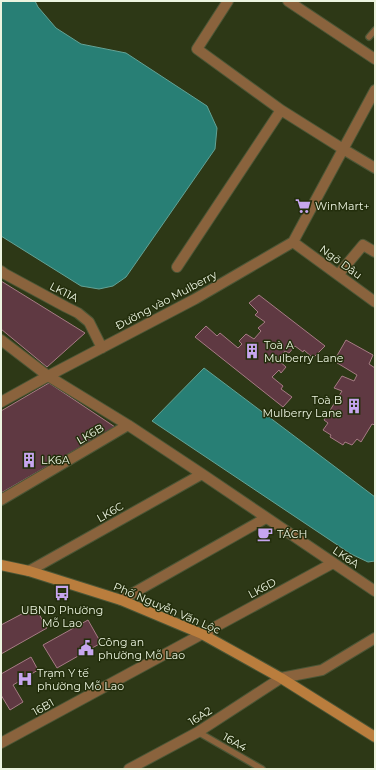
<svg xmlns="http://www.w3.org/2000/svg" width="376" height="770" viewBox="0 0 376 770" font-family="Montserrat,sans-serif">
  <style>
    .water { fill: #287f75; stroke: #63a295 }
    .building { fill: #5f3942; stroke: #a67b84 }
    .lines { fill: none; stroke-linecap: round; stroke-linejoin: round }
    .lane-casing { stroke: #4c5636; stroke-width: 8 }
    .street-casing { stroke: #4c5636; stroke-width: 12 }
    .secondary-casing { stroke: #4c5636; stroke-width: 12 }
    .lane { stroke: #8a633d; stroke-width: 5.5 }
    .street { stroke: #8a633d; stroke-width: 10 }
    .secondary { stroke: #ba7d3d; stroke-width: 10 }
    .labels { text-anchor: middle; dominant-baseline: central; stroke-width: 3; stroke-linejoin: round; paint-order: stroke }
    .poi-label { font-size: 11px; fill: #ecf4e0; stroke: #232e0c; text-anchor: start }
    .street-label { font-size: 11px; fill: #ecf4e0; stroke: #232e0c }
  </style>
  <rect width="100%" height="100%" fill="#2d3816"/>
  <path class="water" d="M1 1H35L38 7 56 28 81 44 126 53 207 106 217 128 215 149 126 277 113 286 99 289 81 286 1 236Z
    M204 368 375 497V561L368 562 351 554 152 421Z"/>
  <path class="building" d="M1 281 85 333 47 367 1 329Z
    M259 295 325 346 313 358 304 350 303 352 295 346 289 353 285 351 278 360 286 367 281 373 279 370 272 377 283 386 281 389 292 397 283 407 195 337 206 326 217 336 220 333 238 348 242 344 239 341 246 334 254 339 261 331 258 328 265 322 255 315 258 312 249 303Z
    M346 340 373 355 369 364 375 368V425L372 424 361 442 357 439 352 445 345 442 343 445 330 437 331 435 323 430 328 423 324 420 342 391 334 388 342 376 354 381 357 375 334 361Z
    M49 383 115 427 1 493V411Z
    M35 607 47 628 1 654V625Z
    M88 620 101 643 57 668 43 645Z
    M31 657 38 670 13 685 23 702 10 710 1 695V674Z"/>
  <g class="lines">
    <defs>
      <path id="lane" d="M369 37 375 30
        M198 732 262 769"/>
      <path id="street" d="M228 1 197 49 281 110 343 149 375 168
        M288 1 375 59
        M293 242 375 90
        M293 242 375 302
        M177 267 281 110
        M1 271 5 274 66 307 78 313 89 322 102 348
        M338 275 363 245 375 252
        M1 340 48 376 128 425 202 474 375 591
        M1 402 48 376 195 299 293 242
        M1 500 128 425
        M29 571 202 474
        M121 600 266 518
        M1 743 333 563
        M129 769 198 732 281 678 322 670 375 638"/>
      <path id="secondary" d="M1 565 29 571 121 600 202 634 281 678 375 737"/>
    </defs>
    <use href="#lane" class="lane-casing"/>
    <use href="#street" class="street-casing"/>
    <use href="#secondary" class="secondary-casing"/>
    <use href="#lane" class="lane"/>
    <use href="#street" class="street"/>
    <use href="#secondary" class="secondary"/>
  </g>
  <defs>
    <symbol id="supermarket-bare" viewBox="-9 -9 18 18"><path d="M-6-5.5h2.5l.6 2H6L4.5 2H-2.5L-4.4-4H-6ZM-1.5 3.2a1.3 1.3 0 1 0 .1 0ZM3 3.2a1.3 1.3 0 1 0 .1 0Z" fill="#c7a6ef" stroke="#232e0c" stroke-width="2.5" paint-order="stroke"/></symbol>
    <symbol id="building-bare" viewBox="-9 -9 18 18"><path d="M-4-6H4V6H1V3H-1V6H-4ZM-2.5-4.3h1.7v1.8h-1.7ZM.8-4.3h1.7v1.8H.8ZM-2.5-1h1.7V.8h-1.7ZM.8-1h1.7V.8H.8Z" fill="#c7a6ef" stroke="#232e0c" stroke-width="2.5" paint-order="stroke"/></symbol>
    <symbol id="cafe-bare" viewBox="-9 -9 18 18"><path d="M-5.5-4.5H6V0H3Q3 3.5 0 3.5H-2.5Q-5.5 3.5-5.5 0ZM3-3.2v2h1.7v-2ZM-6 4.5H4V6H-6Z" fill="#c7a6ef" stroke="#232e0c" stroke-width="2.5" paint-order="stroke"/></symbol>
    <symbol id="bus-bare" viewBox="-9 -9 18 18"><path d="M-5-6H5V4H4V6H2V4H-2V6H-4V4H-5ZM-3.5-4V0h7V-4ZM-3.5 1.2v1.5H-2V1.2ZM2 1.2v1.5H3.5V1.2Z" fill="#c7a6ef" stroke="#232e0c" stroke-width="2.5" paint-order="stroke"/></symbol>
    <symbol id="civic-bare" viewBox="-9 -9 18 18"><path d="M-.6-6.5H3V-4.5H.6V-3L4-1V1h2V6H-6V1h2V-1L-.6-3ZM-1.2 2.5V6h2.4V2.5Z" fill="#c7a6ef" stroke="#232e0c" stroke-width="2.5" paint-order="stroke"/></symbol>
    <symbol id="hospital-bare" viewBox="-9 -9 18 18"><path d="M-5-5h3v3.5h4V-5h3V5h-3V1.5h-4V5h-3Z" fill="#c7a6ef" stroke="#232e0c" stroke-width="2.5" paint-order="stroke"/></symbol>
  </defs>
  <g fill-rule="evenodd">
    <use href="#supermarket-bare" x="292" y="195" width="22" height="22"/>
    <use href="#building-bare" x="241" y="340" width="22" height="22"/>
    <use href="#building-bare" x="343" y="395" width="22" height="22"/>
    <use href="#building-bare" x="18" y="449" width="22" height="22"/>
    <use href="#cafe-bare" x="254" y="523" width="22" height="22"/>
    <use href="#bus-bare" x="51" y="582" width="22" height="22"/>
    <use href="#civic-bare" x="75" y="637" width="22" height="22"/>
    <use href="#hospital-bare" x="14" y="668" width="22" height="22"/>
  </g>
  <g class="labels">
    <g class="poi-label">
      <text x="315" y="206">WinMart+</text>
      <text x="264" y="345">Toà A<tspan x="264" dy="13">Mulberry Lane</tspan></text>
      <text x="342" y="400" text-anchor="end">Toà B<tspan x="342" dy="13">Mulberry Lane</tspan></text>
      <text x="41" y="460">LK6A</text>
      <text x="277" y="534">TÁCH</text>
      <text x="62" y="610" text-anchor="middle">UBND Phường<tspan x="62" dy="13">Mỗ Lao</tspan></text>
      <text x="98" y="642">Công an<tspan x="98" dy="13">phường Mỗ Lao</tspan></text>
      <text x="37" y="673">Trạm Y tế<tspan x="37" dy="13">phường Mỗ Lao</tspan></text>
    </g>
    <g class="street-label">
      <text transform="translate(341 262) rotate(36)">Ngõ Dâu</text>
      <text transform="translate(64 292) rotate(27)">LK11A</text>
      <text transform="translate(166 300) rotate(-28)">Đường vào Mulberry</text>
      <text transform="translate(90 434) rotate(-30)">LK6B</text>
      <text transform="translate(110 512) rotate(-29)">LK6C</text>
      <text transform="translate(346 557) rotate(34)">LK6A</text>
      <text transform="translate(262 588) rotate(-28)">LK6D</text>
      <text transform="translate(167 608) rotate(23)">Phố Nguyễn Văn Lộc</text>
      <text transform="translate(43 707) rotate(-29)">16B1</text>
      <text transform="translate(200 716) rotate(-32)">16A2</text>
      <text transform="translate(235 742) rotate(30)">16A4</text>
    </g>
  </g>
  <rect width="376" height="770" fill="none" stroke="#ecf4e0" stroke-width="4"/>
</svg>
